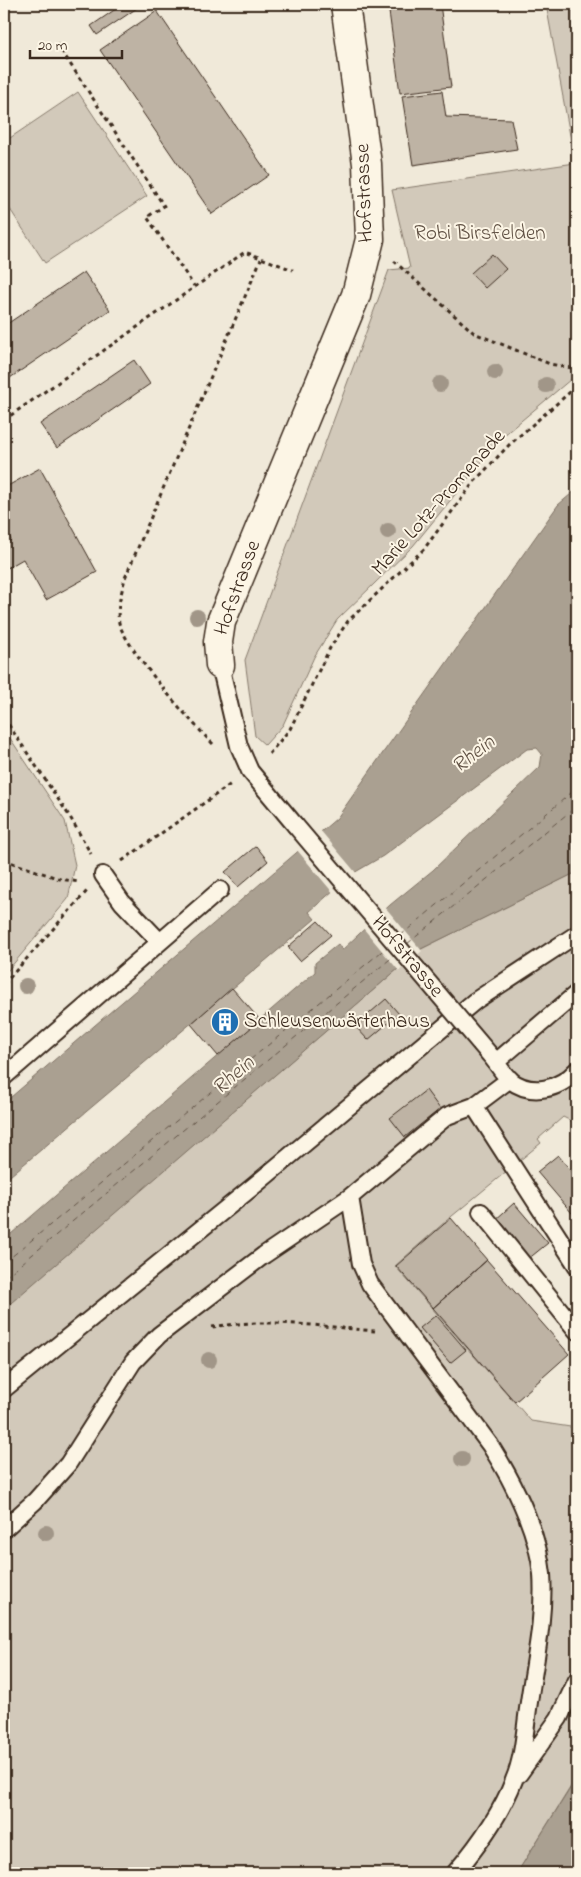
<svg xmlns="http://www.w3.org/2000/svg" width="581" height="1877" viewBox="0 0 581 1877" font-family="'Indie Flower',sans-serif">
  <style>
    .green { fill: #d2c9ba; stroke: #867a6c }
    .water { fill: #aaa091; stroke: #7e7163 }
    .pier { fill: #f0e9d9 }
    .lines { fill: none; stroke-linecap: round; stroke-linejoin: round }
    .ferry { stroke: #625346; stroke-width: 1; stroke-dasharray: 6 5; stroke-linecap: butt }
    .building { fill: #beb3a4; stroke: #3b2a1e }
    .service-casing { stroke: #3b2a1e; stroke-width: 20 }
    .minor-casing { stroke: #3b2a1e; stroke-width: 31 }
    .path { stroke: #3b2a1e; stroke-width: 3; stroke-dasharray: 4 4; stroke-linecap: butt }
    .service { stroke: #fcf5e5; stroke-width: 16 }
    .minor { stroke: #fcf5e5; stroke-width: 28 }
    .service-bridge-casing { stroke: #3b2a1e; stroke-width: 20; stroke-linecap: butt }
    .service-bridge { stroke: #fcf5e5; stroke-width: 16 }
    .tree { fill: #a19688 }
    .labels { text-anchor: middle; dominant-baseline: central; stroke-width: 4; stroke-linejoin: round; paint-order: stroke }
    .street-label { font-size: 21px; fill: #3b2a1e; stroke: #fcf5e5 }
    .park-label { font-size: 21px; fill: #615245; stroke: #fcf5e5 }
    .poi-label { font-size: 21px; fill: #3b2a1e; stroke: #fcf5e5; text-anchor: start }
    .water-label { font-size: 22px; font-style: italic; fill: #625346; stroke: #fcf5e5 }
  </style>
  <rect width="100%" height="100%" fill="#f0e9d9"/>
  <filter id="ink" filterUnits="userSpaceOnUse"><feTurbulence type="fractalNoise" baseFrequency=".02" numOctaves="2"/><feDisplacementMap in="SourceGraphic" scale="10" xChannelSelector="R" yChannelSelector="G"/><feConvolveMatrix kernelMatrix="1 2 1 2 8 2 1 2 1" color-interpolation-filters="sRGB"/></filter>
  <g filter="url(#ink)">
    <path class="green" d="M546 4H577V374L503 436 413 546 337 620 314 657 283 725 265 745 255 736 245 660 389 270 410 268 392 190 575 163Z
      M78 92 147 196 45 263 4 200V142Z
      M4 729 65 821 75 865 68 899 4 975Z
      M577 872V1124L563 1117 538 1139 541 1143 446 1221 395 1266 531 1421 577 1428V1774L573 1783 517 1873H4V1308L421 949Z"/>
    <path class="water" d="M577 489V872L421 949 4 1309V1240L315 972V963L338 944 342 950 390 905 433 870 540 767 542 754 537 748 527 749 383 856 352 874 309 912 315 919 4 1181V1103L337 818 558 505Z
      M577 1774V1873H517L573 1784Z"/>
    <path class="pier" d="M320 830 357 874 334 894 297 850Z
      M385 907 422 951 399 971 363 928Z"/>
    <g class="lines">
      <path class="ferry" d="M400 936 577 788
        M407 944 577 806
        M4 1263 387 947
        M4 1278 395 955"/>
    </g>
    <path class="building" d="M123 4H143L97 35 91 26Z
      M388 4H440L451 87 400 93Z
      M157 11 269 175 212 214 100 50Z
      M442 91 446 117 511 119 517 149 413 165 402 96Z
      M492 254 506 269 485 288 471 273Z
      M84 272 110 310 4 382V326Z
      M134 360 150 384 57 448 40 424Z
      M40 468 97 572 46 600 23 559 4 570V544L11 540 4 526V488Z
      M256 846 268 861 238 887 225 872Z
      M318 921 331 935 300 961 288 947Z
      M232 988 260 1020 218 1056 191 1024Z
      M386 999 399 1014 368 1040 355 1026Z
      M426 1090 440 1109 405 1137 390 1118Z
      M558 1155 577 1178V1219L537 1172Z
      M514 1203 548 1243 527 1260 494 1221Z
      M451 1218 487 1260 433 1308 396 1266Z
      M487 1260 569 1354 515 1402 433 1308Z
      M436 1315 466 1350 450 1363 420 1328Z"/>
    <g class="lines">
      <defs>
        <path id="service" d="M220 665 239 746 250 771 295 825
          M160 942 220 890
          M490 1055C497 1063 503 1074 510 1080 532 1097 560 1089 577 1070
          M496 1062 577 993
          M4 1077 160 942 122 902 103 875
          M474 1106 577 1266
          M481 1212 577 1331
          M4 1389 255 1185 475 1001 577 934
          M4 1529 35 1501 68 1464 133 1362 159 1335 264 1255 350 1197
          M519 1774 559 1718 577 1680
          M455 1873C477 1847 502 1812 514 1780 524 1757 525 1727 529 1702 535 1660 545 1617 542 1574 537 1528 514 1483 490 1445L370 1284 361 1264 350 1197 447 1116 474 1106 510 1079"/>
        <path id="minor" d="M220 665 218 642 221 622 356 295 370 239 367 164 345 4"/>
      </defs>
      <use href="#service" class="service-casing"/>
      <use href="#minor" class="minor-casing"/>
      <path class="path" d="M57 44 164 206 147 217 194 286
        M394 261 474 333 550 364 577 369
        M4 420 245 252 293 270
        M4 718 70 817 91 854
        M213 744C191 722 127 650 119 623 116 608 122 592 125 578L261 259
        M269 754 290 729 330 648 348 621 424 549 474 482 509 445 577 386
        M4 860 60 879 79 882
        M122 861 231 784
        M4 984 87 891
        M212 1327C270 1318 317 1326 375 1331"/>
      <use href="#service" class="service"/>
      <use href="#minor" class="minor"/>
      <defs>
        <path id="service-bridge" d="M295 825 490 1055"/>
      </defs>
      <use href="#service-bridge" class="service-bridge-casing"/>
      <use href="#service-bridge" class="service-bridge"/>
    </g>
    <g class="tree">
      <circle cx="495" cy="372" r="8"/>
      <circle cx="440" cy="384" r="8"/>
      <circle cx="546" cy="385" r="8"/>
      <circle cx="388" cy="531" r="8"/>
      <circle cx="197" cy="617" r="8"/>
      <circle cx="26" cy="986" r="8"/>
      <circle cx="209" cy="1360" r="8"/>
      <circle cx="462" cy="1459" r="8"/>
      <circle cx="46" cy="1533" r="8"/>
    </g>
  </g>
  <defs>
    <symbol id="building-disc" viewBox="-11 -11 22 22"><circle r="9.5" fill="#1f6fb2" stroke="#fcf5e5"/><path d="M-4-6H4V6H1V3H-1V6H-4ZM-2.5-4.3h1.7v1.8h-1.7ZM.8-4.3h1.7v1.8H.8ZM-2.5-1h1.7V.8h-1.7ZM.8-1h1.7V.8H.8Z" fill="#fff"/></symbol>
  </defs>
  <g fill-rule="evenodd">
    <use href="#building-disc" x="209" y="1006" width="32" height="32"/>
  </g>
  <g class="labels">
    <g class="street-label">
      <text transform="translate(365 193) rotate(-92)">Hofstrasse</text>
      <text transform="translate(439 503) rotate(-48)">Marie Lotz-Promenade</text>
      <text transform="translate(238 588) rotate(-70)">Hofstrasse</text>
      <text transform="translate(407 957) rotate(50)">Hofstrasse</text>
    </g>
    <g class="park-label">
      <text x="480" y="234">Robi Birsfelden</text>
    </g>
    <g class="poi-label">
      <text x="244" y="1022">Schleusenwärterhaus</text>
    </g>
    <g class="water-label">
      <text transform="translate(474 755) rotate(-38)">Rhein</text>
      <text transform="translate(234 1076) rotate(-41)">Rhein</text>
    </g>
  </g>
  <rect width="581" height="1877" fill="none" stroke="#fcf5e5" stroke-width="20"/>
  <rect x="10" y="10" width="561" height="1857" fill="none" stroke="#3b2a1e" stroke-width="2" filter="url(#ink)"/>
  <path d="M30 50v8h92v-8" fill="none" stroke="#3b2a1e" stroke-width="2.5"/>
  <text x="38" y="50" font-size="15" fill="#3b2a1e" stroke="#fcf5e5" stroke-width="4" paint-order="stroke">20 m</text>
</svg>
